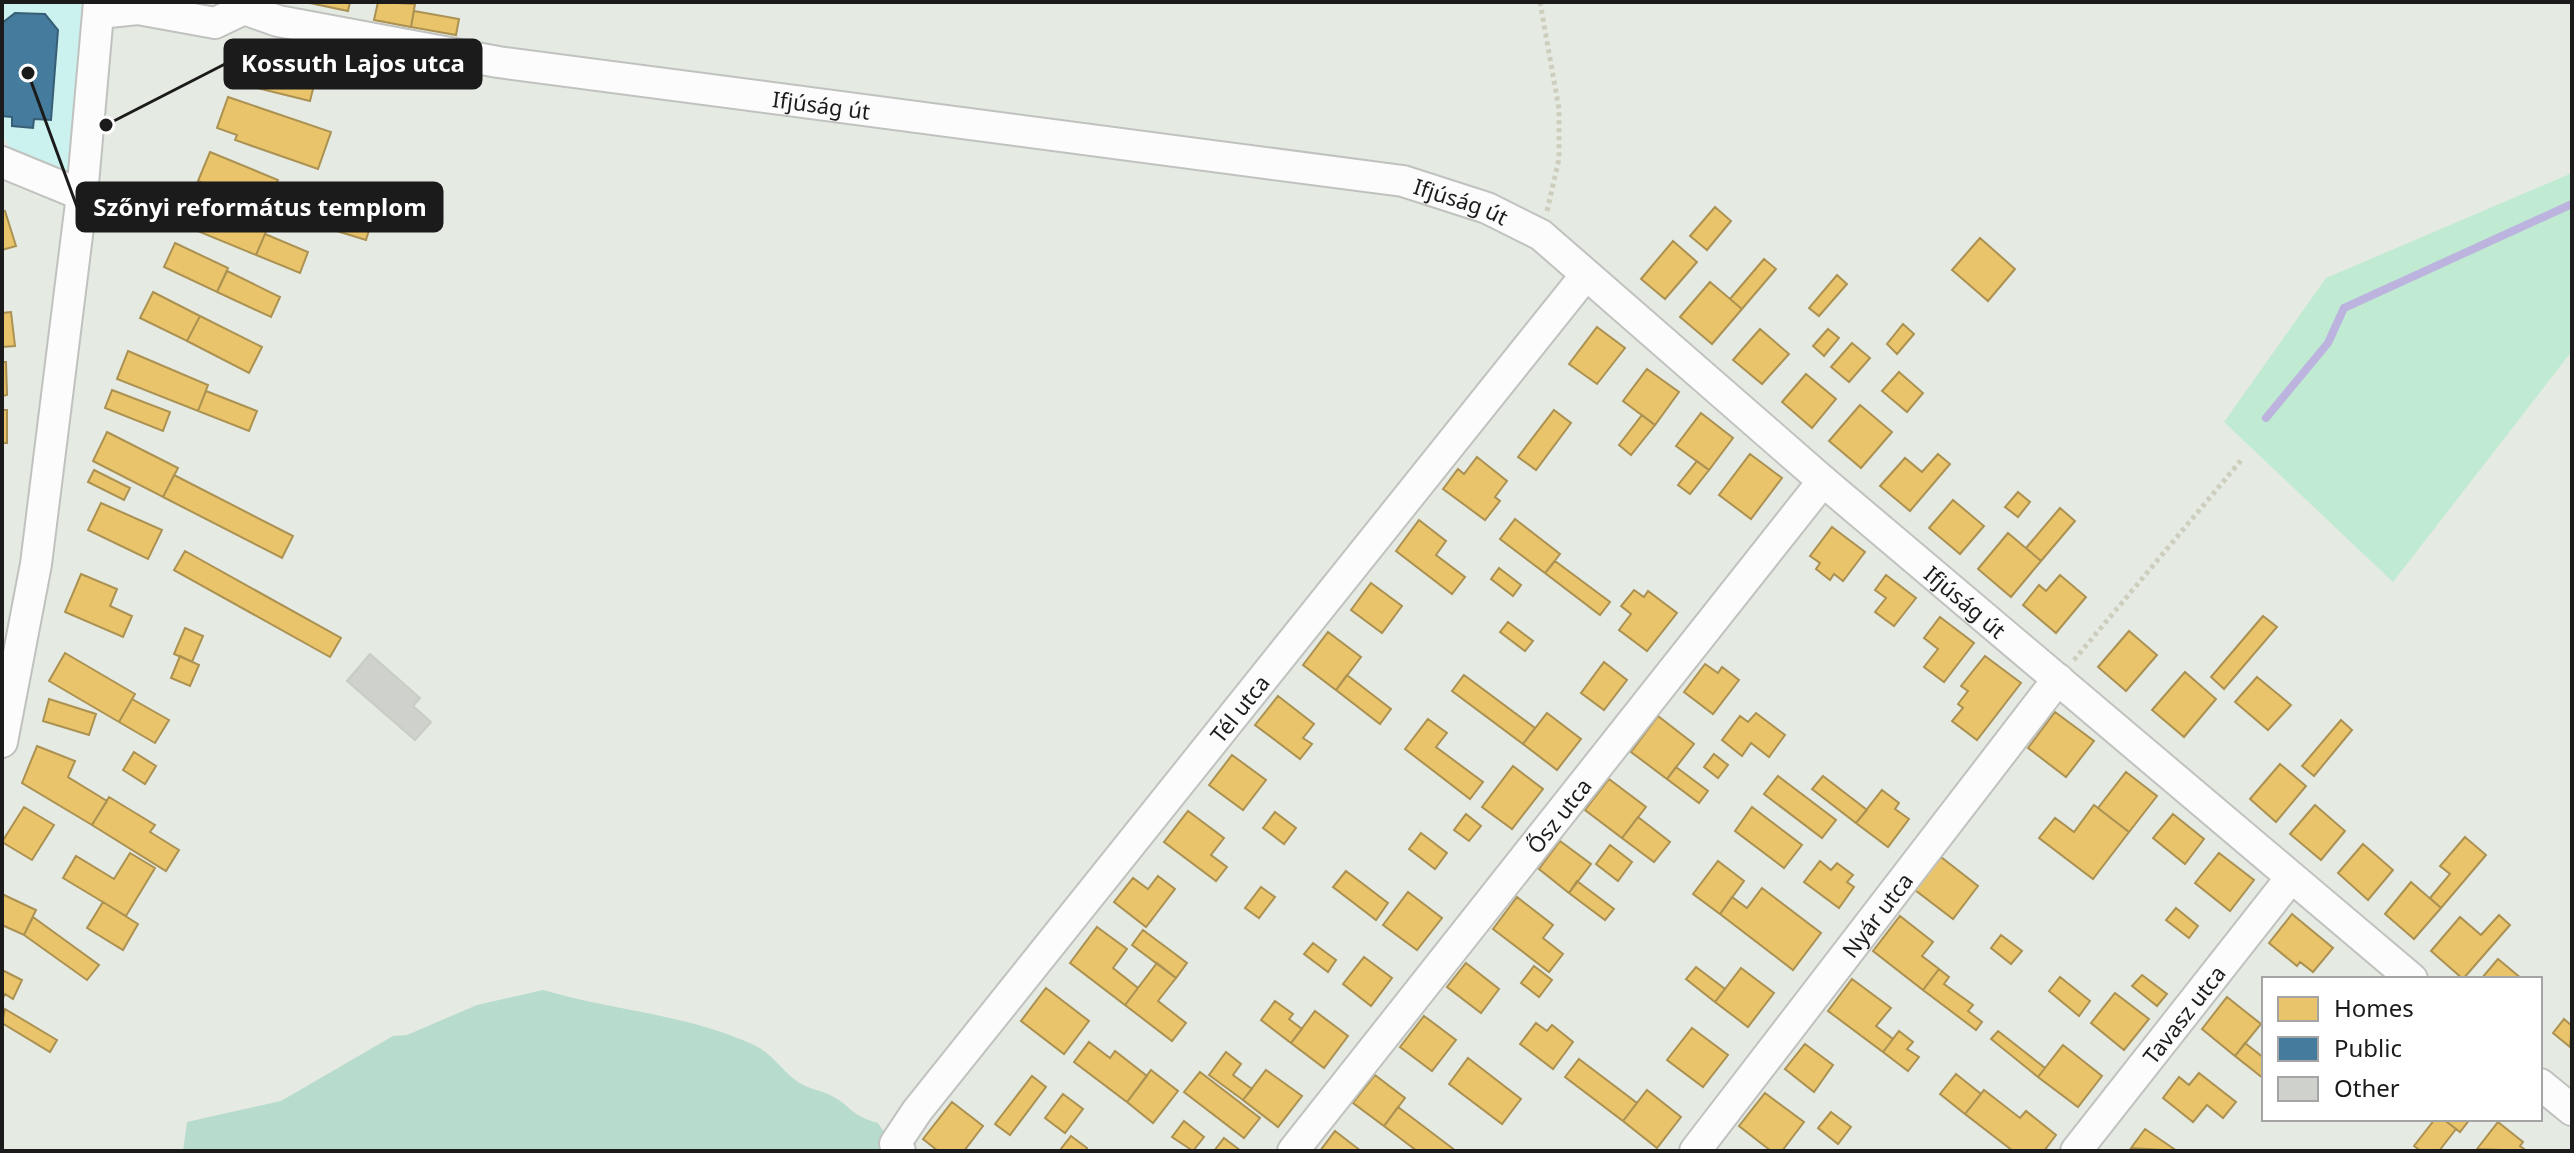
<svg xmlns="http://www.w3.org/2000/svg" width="2574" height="1153" viewBox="0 0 2574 1153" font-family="'Noto Sans',sans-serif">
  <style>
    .grass { fill: #c0ebd2 }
    .forest { fill: #b7dbcd }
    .park { fill: #ccf2f0 }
    .homes { fill: #e9c46a; stroke: #ab9152; stroke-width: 2 }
    .public { fill: #457b9d; stroke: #385e76; stroke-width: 2 }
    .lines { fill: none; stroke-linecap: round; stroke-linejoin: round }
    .stream { stroke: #bcb3df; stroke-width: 8 }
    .building { fill: #cfd2cc; stroke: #c8cdc4; stroke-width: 2 }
    .minor-casing { stroke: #c0c2bf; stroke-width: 34 }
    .path { stroke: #cdcebd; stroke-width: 5; stroke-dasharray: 4 4; stroke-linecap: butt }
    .minor { stroke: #fbfcfb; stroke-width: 30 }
    .labels { text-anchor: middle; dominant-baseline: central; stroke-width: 8; stroke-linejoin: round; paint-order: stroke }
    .street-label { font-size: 22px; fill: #1b1b1b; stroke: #fff }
    .leader { fill: none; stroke: #1b1b1b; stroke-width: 3 }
    .callout-dot { fill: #1b1b1b; stroke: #fff; stroke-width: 3 }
    .callout { fill: #1b1b1b; stroke: #1b1b1b; stroke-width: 3 }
    .callout-label { font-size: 24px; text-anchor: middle; font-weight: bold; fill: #fff }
  </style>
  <rect width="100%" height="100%" fill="#e5eae2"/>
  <path class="grass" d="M2572 173V351L2393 582 2224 422 2326 278Z"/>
  <path class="forest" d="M543 990C613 1011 689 1014 756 1046 772 1054 783 1072 798 1082 808 1089 821 1090 832 1096 854 1108 849 1115 878 1123L896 1151H183L187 1122 281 1101 393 1036 407 1035 477 1005Z"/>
  <path class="park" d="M2 2H89L70 175 10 148 2 134Z"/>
  <path class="homes" d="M305 2H350L348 11Z
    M378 2 415 4 411 27 374 20Z
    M414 11 459 19 456 35 411 27Z
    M263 43 321 57 310 101 237 83 245 51Z
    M228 97 331 132 318 169 235 140 237 135 217 128Z
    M210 152 278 180 265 209 198 181Z
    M275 186 373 217 366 240 265 209Z
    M194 196 268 227 256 255 183 225Z
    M1715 207 1731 221 1707 250 1690 236Z
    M5 211 16 246 2 250V212Z
    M265 234 308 252 300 273 256 255Z
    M1980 238 2015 269 1988 301 1952 270Z
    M1673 241 1697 262 1665 299 1641 279Z
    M175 243 228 268 217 292 164 267Z
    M1764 259 1776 269 1742 309 1730 299Z
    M227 271 280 297 271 317 217 292Z
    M1837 275 1847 284 1819 316 1809 308Z
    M1710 282 1742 309 1712 344 1680 317Z
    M153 292 200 316 187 341 140 318Z
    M11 312 15 346 2 347V313Z
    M200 316 262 347 249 373 187 341Z
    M1903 324 1914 334 1897 354 1887 344Z
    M1597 327 1625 348 1597 384 1569 364Z
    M1760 329 1789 354 1762 384 1733 360Z
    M1828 329 1839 338 1824 356 1813 346Z
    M1852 343 1870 358 1849 382 1831 367Z
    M128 351 208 385 198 411 117 379Z
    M2 362H6L7 395 2 396Z
    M1647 369 1679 392 1655 425 1623 401Z
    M1899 372 1923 393 1907 412 1882 391Z
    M1806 374 1836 399 1812 428 1782 402Z
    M112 390 170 412 163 431 105 408Z
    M206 391 257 411 249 431 198 411Z
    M1860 405 1892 432 1861 468 1829 441Z
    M2 410H7V443H2Z
    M1554 410 1571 423 1536 470 1518 457Z
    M1701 413 1733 438 1709 470 1676 446Z
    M1642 415 1655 425 1631 455 1619 445Z
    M107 432 178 468 163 497 93 461Z
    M1750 454 1782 478 1751 519 1719 495Z
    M1938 454 1950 464 1910 511 1880 486 1905 458 1922 472Z
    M1477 457 1507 481 1495 497 1500 501 1485 520 1443 489 1458 469 1464 474Z
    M1697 461 1709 470 1690 494 1678 485Z
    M94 470 130 488 124 500 88 482Z
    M174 475 293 536 282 558 163 497Z
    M2018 492 2030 502 2018 517 2005 507Z
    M1953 500 1984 526 1960 554 1929 528Z
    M101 503 162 530 148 559 88 530Z
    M2060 508 2075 521 2041 561 2026 548Z
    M1515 519 1560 554 1545 573 1500 539Z
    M1419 520 1446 541 1436 555 1465 577 1452 594 1396 551Z
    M1832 527 1865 552 1843 581 1834 574 1830 580 1816 569 1820 563 1810 556Z
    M2008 533 2041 561 2011 597 1978 569Z
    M185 551 341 638 330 657 174 570Z
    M1555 561 1610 602 1600 615 1545 573Z
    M1499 568 1521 585 1513 596 1491 579Z
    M81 574 117 589 110 606 132 616 123 637 65 612Z
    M1886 575 1916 598 1894 626 1875 612 1886 598 1875 590Z
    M2060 575 2086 597 2056 633 2023 605 2039 585 2046 591Z
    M1371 583 1402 606 1382 633 1351 610Z
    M1634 590 1644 597 1648 591 1677 613 1647 651 1619 630 1631 614 1621 606Z
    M2263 616 2277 627 2224 689 2211 677Z
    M1940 617 1974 643 1944 682 1924 667 1938 649 1924 638Z
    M1508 622 1533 641 1525 651 1500 632Z
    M185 628 203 636 192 662 174 654Z
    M2129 631 2157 655 2126 691 2098 667Z
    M1328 632 1361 657 1336 690 1303 665Z
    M65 653 135 694 119 722 49 681Z
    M180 656 199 665 190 686 171 678Z
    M1985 656 2021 683 1977 740 1952 721 1963 708 1958 704 1968 691 1961 686Z
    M1604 662 1627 680 1604 710 1581 693Z
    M1705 664 1718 673 1722 667 1739 680 1713 714 1684 692Z
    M2185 672 2216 699 2184 737 2152 710Z
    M1347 675 1391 709 1380 724 1336 690Z
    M1464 675 1535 728 1523 744 1452 691Z
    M2257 677 2291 705 2268 730 2235 702Z
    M1278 696 1314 724 1303 738 1312 744 1300 759 1255 725Z
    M49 699 96 714 89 735 43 721Z
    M132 699 169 720 155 743 119 722Z
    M2055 712 2094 741 2066 777 2028 748Z
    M1547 713 1581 739 1557 770 1523 744Z
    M1756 713 1785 735 1769 757 1751 743 1742 756 1722 740 1740 716 1748 722Z
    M1658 716 1694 744 1667 779 1631 752Z
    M1428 719 1447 733 1436 747 1483 782 1470 799 1405 749Z
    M2341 720 2352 730 2314 776 2302 766Z
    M37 746 75 761 68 777 107 801 92 825 22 783Z
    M134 752 156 766 145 784 123 770Z
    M1714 754 1728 765 1718 778 1704 767Z
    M1232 755 1266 780 1243 810 1209 785Z
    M2280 764 2306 786 2276 822 2250 799Z
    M1513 766 1543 789 1512 829 1482 807Z
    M1676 767 1708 791 1699 803 1667 779Z
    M2126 772 2157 796 2129 832 2098 808Z
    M1778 776 1836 820 1822 838 1764 794Z
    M1823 776 1867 810 1856 823 1812 789Z
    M1609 779 1646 807 1622 838 1585 810Z
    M1882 790 1899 803 1895 809 1909 819 1888 847 1856 823Z
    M109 797 155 825 150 832 179 850 166 871 92 825Z
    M2094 805 2129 832 2093 879 2039 838 2055 818 2074 832Z
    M2315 805 2345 831 2321 860 2290 834Z
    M24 807 54 825 32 860 2 842Z
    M1752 807 1802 845 1784 868 1735 831Z
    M1188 811 1224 838 1211 855 1227 867 1216 881 1164 842Z
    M1275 812 1296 828 1284 844 1263 828Z
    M1466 814 1481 826 1469 841 1454 830Z
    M2173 814 2204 839 2185 864 2153 838Z
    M1638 817 1670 842 1654 862 1622 838Z
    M1421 833 1447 853 1435 869 1409 849Z
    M2465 837 2486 855 2441 908 2430 898 2450 874 2440 866Z
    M1560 841 1591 864 1569 893 1539 869Z
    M2363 844 2393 870 2368 900 2338 873Z
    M1610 845 1632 862 1618 881 1596 864Z
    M130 853 155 868 126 916 63 878 76 856 114 879Z
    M2219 853 2254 880 2230 911 2195 883Z
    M1941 857 1978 886 1953 919 1915 890Z
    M1718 861 1744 881 1720 914 1693 894Z
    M1820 861 1831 870 1837 863 1853 875 1847 882 1854 887 1839 908 1804 882Z
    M1346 871 1388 903 1376 920 1333 887Z
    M1158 876 1175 889 1146 927 1114 902 1133 878 1148 889Z
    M1577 881 1614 909 1605 920 1569 893Z
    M2411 882 2441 908 2414 939 2385 914Z
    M1261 887 1275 897 1259 918 1245 908Z
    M1762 888 1821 933 1793 970 1720 914 1732 897 1747 908Z
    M1408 892 1442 918 1417 950 1383 925Z
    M2 894 36 910 24 935 2 925Z
    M1517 897 1553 925 1543 938 1563 954 1549 972 1493 929Z
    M103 902 138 924 123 950 87 928Z
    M2176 908 2198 926 2189 938 2166 920Z
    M2292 914 2333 948 2313 972 2300 962 2297 966 2269 943Z
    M2499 915 2510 925 2463 979 2431 951 2460 917 2481 935Z
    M1900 916 1933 942 1922 956 1939 969 1923 990 1873 951Z
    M33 917 99 965 87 980 24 935Z
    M1097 927 1127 949 1113 968 1138 988 1125 1005 1070 963Z
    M1143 930 1187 963 1176 978 1132 945Z
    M2001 935 2022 951 2011 964 1991 948Z
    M1313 943 1336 960 1328 972 1304 954Z
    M1364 957 1392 978 1371 1006 1343 984Z
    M2498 959 2522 979H2481Z
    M1157 963 1176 978 1158 1001 1186 1023 1172 1041 1125 1005Z
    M1466 963 1499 989 1481 1013 1447 987Z
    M1534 966 1552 980 1539 997 1521 983Z
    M1696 967 1725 989 1715 1002 1686 979Z
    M1741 968 1774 993 1748 1027 1715 1002Z
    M1939 969 1949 977 1944 984 1973 1005 1968 1011 1982 1022 1976 1030 1923 990Z
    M2 970 22 980 13 999 5 994 2 1000Z
    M2142 975 2167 994 2157 1006 2132 986Z
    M2060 977 2090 1001 2079 1016 2049 991Z
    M1852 979 1891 1008 1876 1026 1893 1039 1883 1052 1828 1011Z
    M1046 988 1089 1021 1064 1054 1021 1021Z
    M2115 993 2149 1019 2124 1050 2091 1023Z
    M2227 997 2261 1024 2235 1056 2202 1029Z
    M1275 1001 1293 1014 1289 1019 1302 1029 1291 1043 1261 1020Z
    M5 1009 57 1040 50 1052 2 1023Z
    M1315 1011 1348 1036 1324 1068 1291 1043Z
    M1424 1016 1456 1040 1432 1071 1400 1047Z
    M2564 1019 2572 1026 2570 1047 2553 1033Z
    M1536 1023 1547 1031 1552 1025 1573 1042 1553 1069 1520 1044Z
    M1692 1028 1728 1055 1703 1087 1667 1060Z
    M1899 1031 1913 1042 1907 1049 1919 1057 1908 1071 1883 1052Z
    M1998 1031 2045 1068 2038 1077 1991 1039Z
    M1089 1042 1110 1058 1115 1051 1147 1076 1127 1102 1074 1062Z
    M2245 1043 2264 1058V1079L2235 1056Z
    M1805 1044 1833 1065 1814 1092 1785 1069Z
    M2063 1045 2102 1076 2078 1107 2038 1077Z
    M1226 1052 1241 1064 1233 1075 1252 1089 1243 1100 1209 1075Z
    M1468 1058 1521 1099 1502 1124 1449 1084Z
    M1579 1059 1637 1103 1623 1121 1565 1077Z
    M1151 1070 1178 1091 1153 1123 1127 1102Z
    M1266 1070 1302 1096 1278 1127 1243 1100Z
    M1200 1072 1260 1118 1244 1138 1184 1092Z
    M2199 1073 2236 1102 2223 1118 2207 1105 2193 1122 2163 1098 2179 1077 2189 1085Z
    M1956 1074 1981 1094 1965 1114 1940 1094Z
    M1375 1075 1405 1098 1384 1126 1353 1103Z
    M1032 1076 1046 1087 1010 1135 995 1124Z
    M1647 1090 1681 1117 1657 1148 1623 1121Z
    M1984 1090 2020 1118 2026 1111 2056 1135 2044 1151H2013L1965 1114Z
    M1765 1093 1804 1122 1782 1151H1771L1739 1126Z
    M1063 1094 1083 1109 1065 1133 1045 1118Z
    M952 1102 983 1126 964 1151H938L923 1139Z
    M1398 1107 1456 1151H1417L1384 1126Z
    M1831 1112 1851 1127 1838 1144 1818 1128Z
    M2435 1119H2443L2456 1129 2439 1151H2421L2414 1146Z
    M2443 1119H2470L2460 1132Z
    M1184 1121 1204 1137 1193 1151 1172 1137Z
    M2498 1122 2523 1142 2520 1146 2527 1151 2477 1149Z
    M2145 1129 2177 1151 2131 1148Z
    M1335 1131 1361 1151H1320Z
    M1071 1136 1087 1148 1085 1151 1060 1150Z
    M1224 1138 1241 1151H1214Z"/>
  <path class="public" d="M15 13 45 14 58 30 51 120 34 119 33 128 12 126V117L2 116V23Z"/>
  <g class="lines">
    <path class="stream" d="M2266 418 2328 343 2344 308 2572 204"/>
  </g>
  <path class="building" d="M370 654 420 698 413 706 431 722 415 740 347 681Z"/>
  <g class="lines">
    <defs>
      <g id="minor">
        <path id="s1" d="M244 9 278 21 498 62 1403 181 1487 208 1541 235 1823 481 2412 979"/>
        <path d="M99 13 138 9 215 23 244 9"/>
        <path d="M2 162 82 195"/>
        <path d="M2 742 36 564 82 195 99 2"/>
        <path d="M2540 1084 2572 1110"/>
        <path id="s2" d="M900 1151 895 1144 917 1111 1585 276"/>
        <path id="s3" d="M1293 1151 1823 481"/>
        <path id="s4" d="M1695 1151 2058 679"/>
        <path id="s5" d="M2076 1151 2290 879"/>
      </g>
    </defs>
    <use href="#minor" class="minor-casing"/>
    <path class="path" d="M1540 2 1559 109V159L1547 211
      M2074 660 2243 458"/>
    <use href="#minor" class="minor"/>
  </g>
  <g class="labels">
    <g class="street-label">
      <text stroke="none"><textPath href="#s1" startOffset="586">Ifjúság út</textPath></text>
      <text stroke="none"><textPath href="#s1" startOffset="1234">Ifjúság út</textPath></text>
      <text stroke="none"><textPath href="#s1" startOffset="1882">Ifjúság út</textPath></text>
      <text stroke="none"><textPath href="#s2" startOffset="564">Tél utca</textPath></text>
      <text stroke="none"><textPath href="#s3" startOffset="428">Ősz utca</textPath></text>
      <text stroke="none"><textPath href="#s4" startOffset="298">Nyár utca</textPath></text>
      <text stroke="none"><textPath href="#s5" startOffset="174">Tavasz utca</textPath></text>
    </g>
  </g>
  <path class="leader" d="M106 125L225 64M28 73L77 207"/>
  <g class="callout-dot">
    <circle cx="106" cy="125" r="8"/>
    <circle cx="28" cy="73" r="8"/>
  </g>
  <g class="callout">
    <rect x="225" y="40" width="256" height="48" rx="8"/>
    <rect x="77" y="183" width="365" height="48" rx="8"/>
  </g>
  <g class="callout-label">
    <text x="353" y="72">Kossuth Lajos utca</text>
    <text x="260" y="216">Szőnyi református templom</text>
  </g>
  <rect width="2574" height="1153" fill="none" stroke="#1b1b1b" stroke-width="8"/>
  <rect x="2262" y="977" width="280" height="144" fill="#ffffff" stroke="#a4a4a4" stroke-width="2"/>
  <rect x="2278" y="997" width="40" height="24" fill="#e9c46a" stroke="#a4a4a4" stroke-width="2"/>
  <text x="2334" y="1017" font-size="24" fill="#1b1b1b">Homes</text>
  <rect x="2278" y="1037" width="40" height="24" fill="#457b9d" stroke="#a4a4a4" stroke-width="2"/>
  <text x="2334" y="1057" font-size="24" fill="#1b1b1b">Public</text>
  <rect x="2278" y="1077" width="40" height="24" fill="#cfd2cc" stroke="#a4a4a4" stroke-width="2"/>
  <text x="2334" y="1097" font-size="24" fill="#1b1b1b">Other</text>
</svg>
